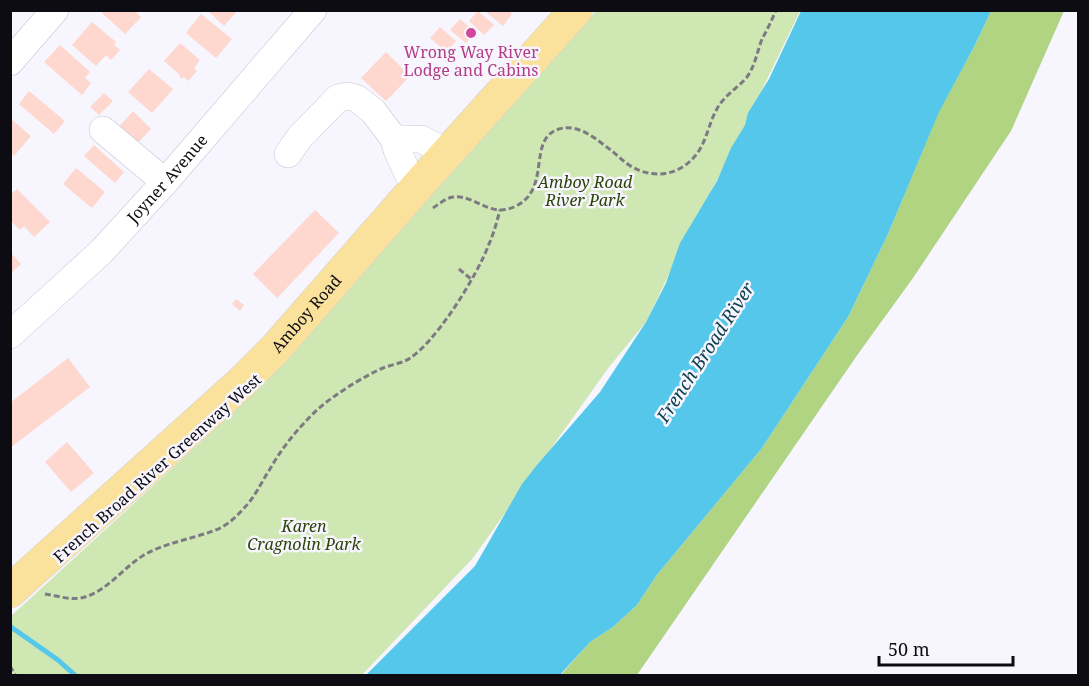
<svg xmlns="http://www.w3.org/2000/svg" width="1089" height="686" viewBox="0 0 1089 686" font-family="'Noto Serif',serif">
  <style>
    .green { fill: #cfe7b2 }
    .forest { fill: #b1d482 }
    .water { fill: #55c7ea }
    .lines { fill: none; stroke-linecap: round; stroke-linejoin: round }
    .stream { stroke: #55c7ea; stroke-width: 5 }
    .building { fill: #fed7ce }
    .minor-casing { stroke: #c7c3d8; stroke-width: 28 }
    .major-casing { stroke: #d3d3d4; stroke-width: 34 }
    .path { stroke: #7c7a82; stroke-width: 3; stroke-dasharray: 6 3; stroke-linecap: butt }
    .minor { stroke: #fff; stroke-width: 27 }
    .major { stroke: #fae19c; stroke-width: 33 }
    .hotel-dot { fill: #d1479c; stroke: #f7f5fe; stroke-width: 2 }
    .labels { text-anchor: middle; dominant-baseline: central; stroke-width: 5; stroke-linejoin: round; paint-order: stroke }
    .hotel-label { font-size: 16px; fill: #b23c85; stroke: #f7f5fe }
    .street-label { font-size: 16px; fill: #0d0c12; stroke: #f7f5fe }
    .park-label { font-size: 16px; font-style: italic; fill: #2e4307; stroke: #f7f5fe }
    .water-label { font-size: 18px; font-style: italic; fill: #0b3f4e; stroke: #f7f5fe }
  </style>
  <rect width="100%" height="100%" fill="#f7f5fe"/>
  <path class="green" d="M596 11H800L745 125 670 272 646 322 609 367 473 558 362 675H11L10 617 262 386Z"/>
  <path class="forest" d="M991 11H1064L1011 131 913 278 858 354 637 675 560 676 590 642 613 627 637 605 656 576 762 448 848 317 888 234 939 111 974 47Z"/>
  <path class="water" d="M801 11H991L974 47 939 112 888 234 848 317 762 448 656 576 637 605 613 627 590 642 560 675H366L475 566 522 484 537 465 600 392 646 322 666 283 680 243 717 181 731 148 745 125 748 113 769 79Z"/>
  <g class="lines">
    <path class="stream" d="M11 627 58 660 76 676"/>
  </g>
  <path class="building" d="M104 10H134L141 17 125 34 102 13Z
    M207 10H238L224 26Z
    M489 10H507L512 14 503 26 487 13Z
    M478 11 494 25 484 35 469 21Z
    M201 14 232 39 216 58 186 33Z
    M460 19 475 32 466 43 450 30Z
    M92 22 116 42 114 45 120 50 111 60 106 55 96 66 72 45Z
    M440 27 456 41 446 52 430 38Z
    M180 43 200 60 194 68 197 71 188 81 184 77 182 79 179 76 180 75 164 61Z
    M60 45 90 72 85 78 91 83 82 95 44 62Z
    M386 52 410 76 386 101 361 78Z
    M149 69 173 89 152 113 128 92Z
    M29 91 65 121 54 134 19 104Z
    M104 93 113 101 99 115 90 107Z
    M133 111 151 129 134 147 118 128Z
    M10 118 31 136 14 156 10 153Z
    M94 145 124 172 115 183 84 156Z
    M76 168 105 192 92 208 63 184Z
    M17 189 50 222 34 237 24 226 20 230 10 220V195Z
    M315 210 339 233 277 298 253 274Z
    M10 252 21 264 10 274Z
    M236 299 244 305 240 311 232 304Z
    M68 358 90 387 10 448V403Z
    M67 442 94 473 71 492 45 462Z"/>
  <g class="lines">
    <defs>
      <g id="minor">
        <path d="M10 62 55 10"/>
        <path d="M103 130 165 182"/>
        <path d="M288 154 300 137 338 98 348 96 356 98 373 111 394 139"/>
        <path d="M415 189 397 150 394 139H421L447 153"/>
        <path id="s1" d="M10 335 101 252 165 182 313 10"/>
      </g>
      <g id="major">
        <path id="s2" d="M10 591 241 383 276 348 415 189 576 10"/>
      </g>
    </defs>
    <use href="#minor" class="minor-casing"/>
    <use href="#major" class="major-casing"/>
    <path class="path" d="M433 208C439 204 446 198 453 197 474 194 489 218 514 207 553 190 526 139 559 129 579 123 597 140 612 151 618 156 623 161 629 165 655 182 685 174 700 149 708 135 710 120 718 107 725 95 738 88 747 77 755 66 757 52 762 39 767 30 772 20 776 10
      M459 269 471 279
      M45 594C58 596 72 601 85 597 108 590 124 567 144 555 165 543 191 539 213 531 226 527 236 517 245 507 255 497 262 481 270 469 283 446 299 427 318 409 334 395 364 376 383 368 390 365 398 364 405 361 434 347 478 274 489 244 494 233 497 221 500 210
      M10 666 16 676"/>
    <use href="#minor" class="minor"/>
    <use href="#major" class="major"/>
  </g>
  <circle class="hotel-dot" cx="471" cy="33" r="6"/>
  <g class="labels">
    <g class="hotel-label">
      <text x="471" y="52">Wrong Way River<tspan x="471" dy="18">Lodge and Cabins</tspan></text>
    </g>
    <g class="street-label">
      <text stroke="none"><textPath href="#s1" startOffset="222">Joyner Avenue</textPath></text>
      <text stroke="none"><textPath href="#s2" startOffset="406">Amboy Road</textPath></text>
      <text transform="translate(157 468) rotate(-42)">French Broad River Greenway West</text>
    </g>
    <g class="park-label">
      <text x="585" y="182">Amboy Road<tspan x="585" dy="18">River Park</tspan></text>
      <text x="304" y="526">Karen<tspan x="304" dy="18">Cragnolin Park</tspan></text>
    </g>
    <g class="water-label">
      <text transform="translate(705 352) rotate(-57)">French Broad River</text>
    </g>
  </g>
  <rect width="1089" height="686" fill="none" stroke="#0d0c12" stroke-width="24"/>
  <path d="M879 656v9h134v-9" fill="none" stroke="#0d0c12" stroke-width="3"/>
  <text x="888" y="656" font-size="18" fill="#0d0c12" stroke="#f7f5fe" stroke-width="4.5" paint-order="stroke">50 m</text>
</svg>
